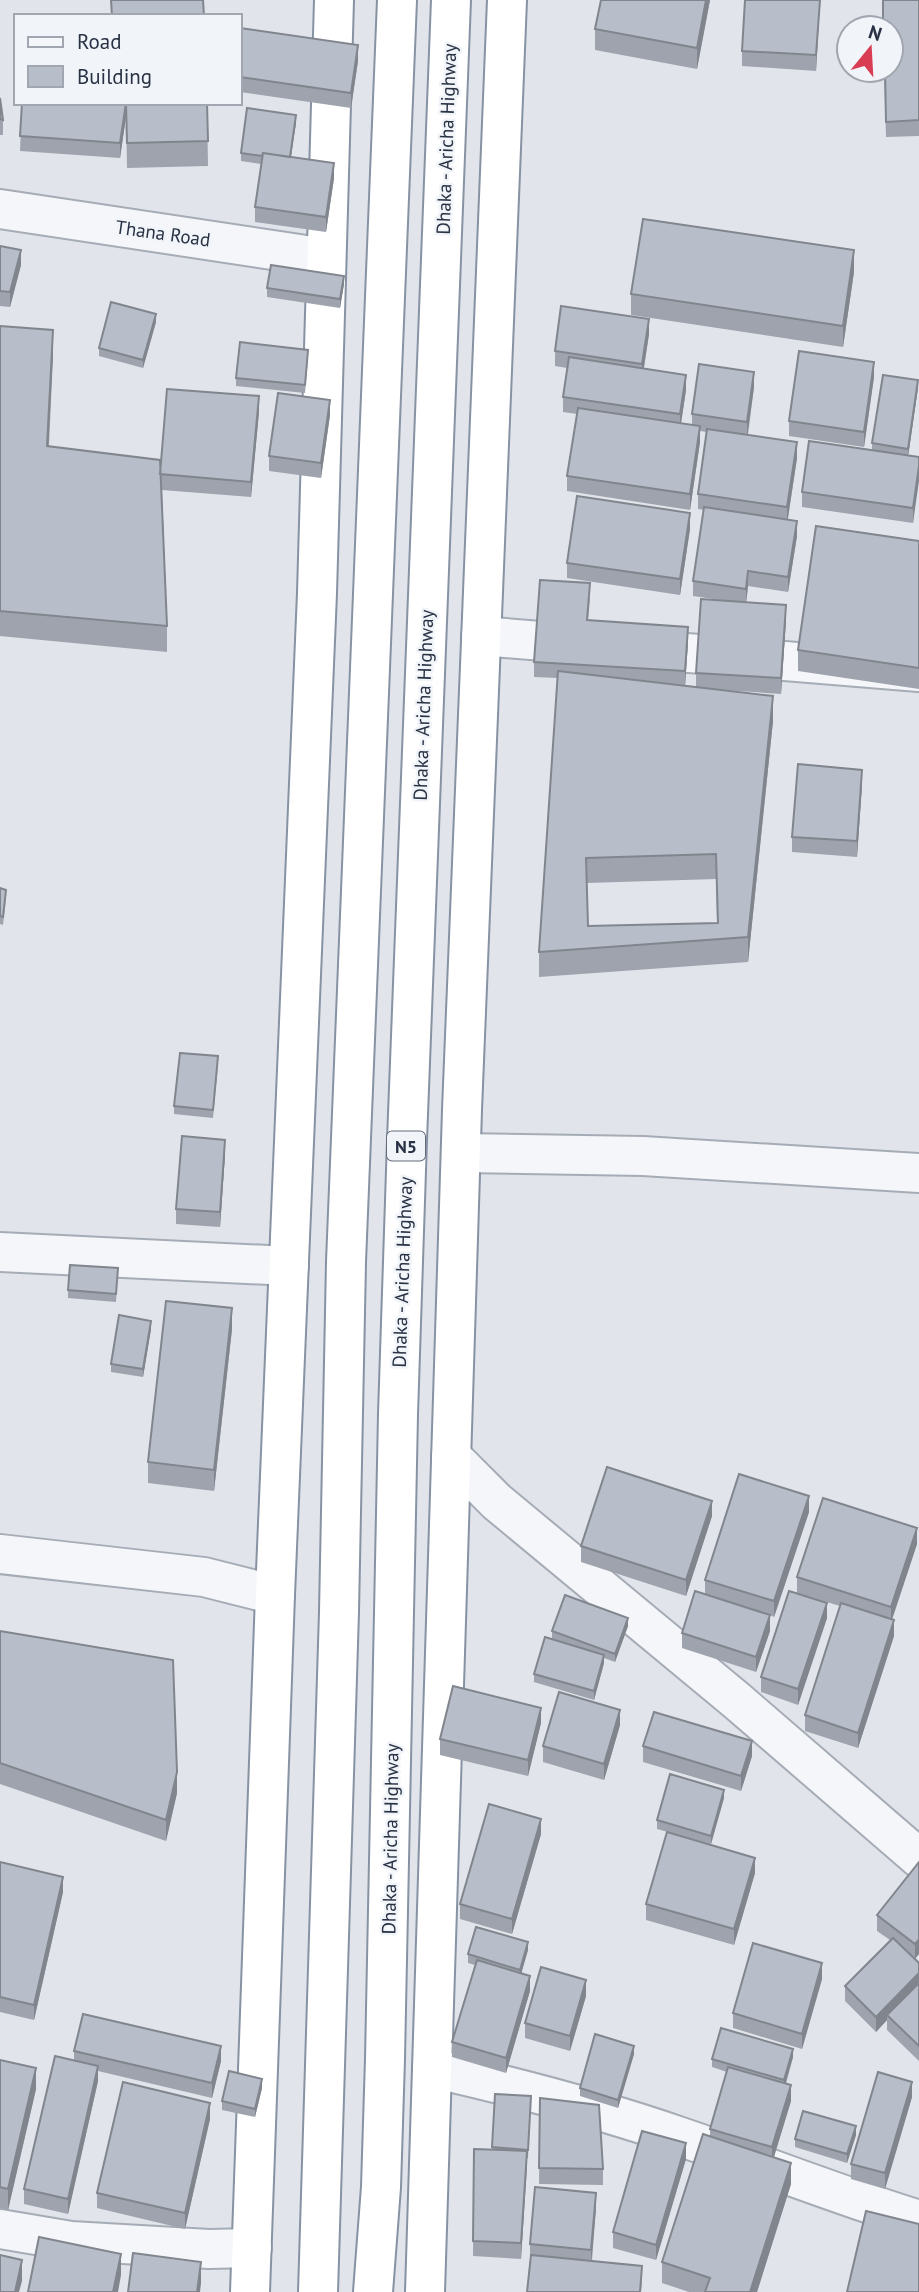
<svg xmlns="http://www.w3.org/2000/svg" width="919" height="2292" viewBox="0 0 919 2292" font-family="'PT Sans',sans-serif">
  <style>
    .lines { fill: none; stroke-linecap: round; stroke-linejoin: round }
    .minor-casing { stroke: #a6acb6; stroke-width: 42 }
    .highway-casing { stroke: #8792a3; stroke-width: 42 }
    .minor { stroke: #f4f6f9; stroke-width: 38 }
    .highway { stroke: #fff; stroke-width: 38 }
    .wall { fill: #9ea3ad; fill-rule: evenodd }
    .shaded-wall { fill: #81858d }
    .building { fill: #b8bec9; stroke: #81858d; stroke-width: 2; fill-rule: evenodd }
    .labels { text-anchor: middle; dominant-baseline: central; stroke-width: 5; stroke-linejoin: round; paint-order: stroke }
    .shield { fill: #f1f4f8; stroke: #646c7a; stroke-width: 2 }
    .shield-label { font-size: 18px; font-weight: bold; fill: #283244 }
    .street-label { font-size: 19px; fill: #283244; stroke: #f1f4f8 }
  </style>
  <rect width="100%" height="100%" fill="#e1e5eb"/>
  <g class="lines">
    <defs>
      <path id="minor" d="M0 209 326 258
        M481 636 919 672
        M461 1153 643 1156 919 1173
        M0 1252 289 1266
        M451 1456 497 1502 736 1700 919 1858
        M0 1554 204 1577 275 1595
        M432 2068C515 2087 597 2108 678 2136 758 2163 838 2195 919 2220
        M0 2229 71 2241 209 2249 252 2248"/>
      <path id="highway" d="M250 2292 275 1595 317 593 334 0
        M318 2292 339 1612 346 1262 397 0
        M373 2292 381 2187 385 2059 398 1414 407 1140 451 0
        M425 2292 462 1110 507 0"/>
    </defs>
    <use href="#minor" class="minor-casing"/>
    <use href="#highway" class="highway-casing"/>
    <use href="#minor" class="minor"/>
    <use href="#highway" class="highway"/>
  </g>
  <path class="wall" d="M710 0 697 69 595 50V29Z
    M820 0 816 71 742 66V51Z
    M919 0V136L886 137 884 70Z
    M240 28 358 61 351 108 240 92Z
    M0 98 3 120V135H0Z
    M22 103H207L208 166 127 168 126 117 120 158 20 151Z
    M296 123 291 157 334 178 326 232 255 222V207L261 164 241 161V153Z
    M0 246 21 265 10 307 0 306Z
    M854 272 843 347 631 315V294Z
    M344 284 340 308 267 297V288Z
    M156 322 143 368 99 356V348Z
    M0 326 53 355 49 446 161 471 259 412 251 497 162 490 167 626V652L0 636Z
    M649 334 644 368 686 390 681 423 692 425V414L754 387 748 435 797 458 788 519 797 536 788 592 748 586 746 602 786 620 781 694 724 690 773 721 748 962 539 977V952L558 678 534 677V662L590 598 588 620 688 642 685 686 696 687V673L727 601 693 596V581L704 510 698 509V494L707 432 700 431V442L690 510 567 491V476L577 414 563 412V397L567 368 555 366V351ZM716 879 717 923 588 926 587 883Z
    M308 358 305 393 236 386V378Z
    M874 377 864 447 789 436V421Z
    M918 388 908 456 919 457 913 523 802 507V492L872 450V443Z
    M330 415 321 478 269 471V456Z
    M690 529 680 595 567 578V563Z
    M919 541V689L798 671V650Z
    M862 785 857 857 792 852V837Z
    M0 888 6 898 3 925 0 924Z
    M218 1065 213 1118 174 1114V1106Z
    M225 1155 220 1227 176 1224V1209Z
    M118 1268 116 1302 68 1298V1290Z
    M151 1329 143 1377 111 1372V1364Z
    M232 1329 214 1491 148 1483V1462Z
    M809 1512 774 1617 770 1615V1631L756 1672 682 1648V1633L705 1594V1580Z
    M712 1516 686 1596 581 1562V1546Z
    M917 1544 892 1620 894 1636 858 1748 805 1731V1715L840 1606 797 1593V1577Z
    M827 1618 798 1705 761 1692V1677Z
    M628 1626 615 1662 604 1658V1663L594 1700 534 1682V1674L552 1639V1631Z
    M0 1631 177 1793 166 1841 0 1784Z
    M541 1723 528 1776 440 1755V1739Z
    M620 1725 604 1780 543 1762V1746Z
    M643 1746 752 1756 741 1791 643 1762Z
    M724 1798 711 1844 657 1829V1820Z
    M541 1834 512 1934 460 1919V1904Z
    M0 1862 63 1892 34 2020 0 2012Z
    M919 1862 915 1959 919 1963V2061L887 2030V2020L876 2032 845 2001V1986L890 1940 877 1931V1915Z
    M755 1873 734 1945 646 1920V1904Z
    M528 1950 521 1973 530 1991 506 2073 452 2057V2042L475 1965 468 1963V1954Z
    M822 1979 802 2049 733 2028V2013Z
    M586 1996 570 2051 525 2038V2023Z
    M74 2051 221 2061 212 2098 98 2071V2081L68 2214 24 2204V2189L74 2061Z
    M634 2054 618 2108 580 2096V2088Z
    M793 2057 786 2084 791 2101 774 2157 791 2184 757 2292H689L662 2283V2262L710 2136V2129L727 2072 712 2067V2059Z
    M0 2060 36 2089 8 2210 0 2208Z
    M262 2088 255 2117 222 2110V2101Z
    M495 2094 531 2096 528 2158H527L521 2259 473 2256 474 2149 492 2150Z
    M912 2097 885 2189 851 2179V2164Z
    M540 2098 603 2169V2185L539 2184Z
    M210 2119 185 2229 97 2208V2193Z
    M856 2135 847 2163 795 2147V2139Z
    M686 2159 656 2260 613 2248V2232Z
    M596 2208 592 2261 642 2281 641 2292H527L530 2258V2244Z"/>
  <path class="shaded-wall" d="M706 0H710L697 69V48Z
    M820 0 816 71V55Z
    M358 45V61L351 108V93Z
    M126 103V117L120 158V143Z
    M296 115V123L289 168V160Z
    M334 163V178L326 232V217Z
    M21 250V265L10 307V292Z
    M854 250V272L843 347V326Z
    M344 276V284L340 308V299Z
    M156 314V322L143 368V360Z
    M649 319V334L642 379V364Z
    M53 330V355L47 471V446Z
    M874 362V377L864 447V432Z
    M754 372V387L747 437V422Z
    M686 375V390L680 430V414Z
    M918 380V388L908 457V449Z
    M259 396V412L251 497V482Z
    M330 400V415L321 478V463Z
    M700 426V442L690 510V494Z
    M797 442V458L787 523V507Z
    M919 466V481L913 523V508Z
    M690 513V529L680 595V579Z
    M797 521V536L788 592V577Z
    M748 571V586L746 604V589Z
    M786 605V620L781 694V678Z
    M688 627V642L685 687V671Z
    M773 696V721L748 962V937Z
    M862 770V785L857 857V841Z
    M225 1140V1155L220 1227V1212Z
    M232 1308V1329L214 1491V1470Z
    M151 1321V1329L143 1377V1369Z
    M809 1496V1512L774 1617V1601Z
    M712 1501V1516L686 1596V1580Z
    M917 1528V1544L891 1622V1607Z
    M827 1603V1618L798 1705V1689Z
    M770 1615V1631L756 1672V1657Z
    M628 1618V1626L615 1662V1654Z
    M894 1620V1636L858 1748V1733Z
    M604 1655V1663L594 1700V1691Z
    M541 1708V1723L528 1776V1760Z
    M620 1710V1725L604 1780V1764Z
    M752 1741V1756L741 1791V1776Z
    M177 1772V1793L166 1841V1820Z
    M724 1790V1798L711 1844V1836Z
    M541 1819V1834L512 1934V1919Z
    M755 1858V1873L734 1945V1929Z
    M63 1877V1892L34 2020V2005Z
    M919 1939V1954L915 1959V1944Z
    M528 1942V1950L520 1978V1970Z
    M822 1963V1979L802 2049V2034Z
    M919 1973V1988L887 2015V2020L876 2032V2017Z
    M530 1976V1991L506 2073V2058Z
    M586 1980V1996L570 2051V2036Z
    M221 2046V2061L212 2098V2083Z
    M634 2046V2054L618 2108V2100Z
    M793 2049V2057L784 2088V2080Z
    M98 2066V2081L68 2214V2199Z
    M36 2068V2089L8 2210V2189Z
    M262 2079V2088L255 2117V2109Z
    M912 2082V2097L885 2189V2173Z
    M791 2085V2101L772 2163V2147Z
    M210 2103V2119L185 2229V2213Z
    M856 2126V2135L847 2163V2154Z
    M686 2143V2159L656 2260V2245Z
    M527 2151V2167L521 2259V2243Z
    M791 2163V2184L757 2292H750Z
    M596 2193V2208L591 2265V2250Z
    M121 2254V2275L118 2292H113Z
    M22 2260V2281L19 2292H15Z
    M201 2262V2283L200 2292H197Z"/>
  <path class="building" d="M111 0H203L204 16H112Z
    M601 0H706L697 48 595 29Z
    M745 0H820L816 55 742 51Z
    M883 0H919V120L886 122 885 70H891V28H883Z
    M240 28 358 45 351 93 240 77Z
    M0 98 3 120 0 119Z
    M22 103H126L120 143 20 136Z
    M126 103H207L208 141 127 143Z
    M247 108 296 115 290 157 263 153 262 156 241 153Z
    M263 153 334 163 326 217 255 207Z
    M643 219 854 250 843 326 631 294Z
    M0 246 21 250 10 292 0 291Z
    M271 265 344 276 340 299 267 288Z
    M111 302 156 314 143 360 99 348Z
    M561 306 649 319 642 364 555 351Z
    M0 326 53 330 47 446 160 460 167 626 0 611Z
    M240 342 308 350 305 385 236 378Z
    M799 351 874 362 864 432 789 421Z
    M569 357 686 375 680 414 563 397Z
    M699 364 754 372 747 422 692 414Z
    M883 375 918 380 908 449 872 443Z
    M167 389 259 396 251 482 160 474Z
    M278 393 330 400 321 463 269 456Z
    M578 408 700 426 690 494 567 476Z
    M707 429 797 442 787 507 698 494Z
    M809 441 919 457V466L913 508 802 492Z
    M577 496 690 513 680 579 567 563Z
    M704 507 797 521 788 577 748 571 746 589 693 581Z
    M816 526 919 541V668L798 650Z
    M540 580 590 583 587 620 688 627 685 671 534 662Z
    M701 599 786 605 781 678 696 673Z
    M558 671 773 696 748 937 539 952ZM716 854 718 923 588 926 586 858Z
    M798 764 862 770 857 841 792 837Z
    M0 888 6 890 3 917 0 916Z
    M180 1053 218 1056 213 1110 174 1106Z
    M182 1136 225 1140 220 1212 176 1209Z
    M70 1265 118 1268 116 1294 68 1290Z
    M166 1301 232 1308 214 1470 148 1462Z
    M119 1315 151 1321 143 1369 111 1364Z
    M607 1467 712 1501 686 1580 581 1546Z
    M739 1474 809 1496 774 1601 705 1580Z
    M823 1498 917 1528 891 1607 797 1577Z
    M695 1591 770 1615 756 1657 682 1633Z
    M789 1591 827 1603 798 1689 761 1677Z
    M565 1595 628 1618 615 1654 552 1631Z
    M841 1603 894 1620 858 1733 805 1715Z
    M0 1631 173 1660 177 1772 166 1820 0 1763Z
    M545 1637 604 1655 594 1691 534 1674Z
    M453 1686 541 1708 528 1760 440 1739Z
    M559 1692 620 1710 604 1764 543 1746Z
    M654 1712 752 1741 741 1776 643 1746Z
    M670 1774 724 1790 711 1836 657 1820Z
    M489 1804 541 1819 512 1919 460 1904Z
    M667 1832 755 1858 734 1929 646 1904Z
    M0 1862 63 1877 34 2005 0 1997Z
    M919 1862V1939L915 1944 877 1915Z
    M476 1927 528 1942 520 1970 468 1954Z
    M893 1938 919 1963V1973L876 2017 845 1986Z
    M753 1943 822 1963 802 2034 733 2013Z
    M477 1960 530 1976 506 2058 452 2042Z
    M541 1967 586 1980 570 2036 525 2023Z
    M919 1983V2046L887 2015Z
    M83 2014 221 2046 212 2083 74 2051Z
    M721 2028 793 2049 784 2080 712 2059Z
    M595 2034 634 2046 618 2100 580 2088Z
    M55 2056 98 2066 68 2199 24 2189Z
    M0 2060 36 2068 8 2189 0 2187Z
    M728 2067 791 2085 772 2147 710 2129Z
    M229 2071 262 2079 255 2109 222 2101Z
    M878 2072 912 2082 885 2173 851 2164Z
    M123 2082 210 2103 185 2213 97 2193Z
    M495 2094 531 2096 528 2150 492 2147Z
    M540 2098 599 2105 603 2169 539 2168Z
    M803 2111 856 2126 847 2154 795 2139Z
    M642 2131 686 2143 656 2245 613 2232Z
    M703 2134 791 2163 750 2292H705L710 2278 662 2262Z
    M474 2149 527 2151 521 2243 473 2241Z
    M535 2187 596 2193 591 2250 530 2244Z
    M866 2211 919 2224V2292H847Z
    M39 2237 121 2254 113 2292H28Z
    M133 2253 201 2262 197 2292H128Z
    M0 2255 22 2260 15 2292H0Z
    M531 2255 642 2266 640 2292H527Z"/>
  <g class="labels">
    <rect class="shield" x="387" y="1131.5" width="38" height="29" rx="5"/>
    <g class="shield-label">
      <text x="406" y="1146">N5</text>
    </g>
    <g class="street-label">
      <text transform="translate(446 139) rotate(-88)">Dhaka - Aricha Highway</text>
      <text transform="translate(163 233) rotate(8)">Thana Road</text>
      <text transform="translate(423 705) rotate(-88)">Dhaka - Aricha Highway</text>
      <text transform="translate(402 1272) rotate(-88)">Dhaka - Aricha Highway</text>
      <text transform="translate(390 1839) rotate(-89)">Dhaka - Aricha Highway</text>
    </g>
  </g>
  <rect x="14" y="14" width="228" height="91" fill="#f1f4f8" stroke="#a1a6b0" stroke-width="2"/>
  <rect x="28" y="37" width="35" height="10" fill="#f4f6f9" stroke="#a1a6b0" stroke-width="2"/>
  <text x="77" y="49" font-size="21" fill="#283244">Road</text>
  <rect x="28" y="66" width="35" height="21" fill="#b8bec9" stroke="#a1a6b0" stroke-width="2"/>
  <text x="77" y="84" font-size="21" fill="#283244">Building</text>
  <g transform="translate(870 49) rotate(18)"><circle r="33" fill="#f1f4f8" stroke="#a1a6b0" stroke-width="2"/>
  <path d="M0-5L12 26L0 18L-12 26Z" fill="#d93d54"/>
  <text y="-10" font-size="19" font-weight="bold" text-anchor="middle" fill="#283244">N</text>
  </g>
</svg>
